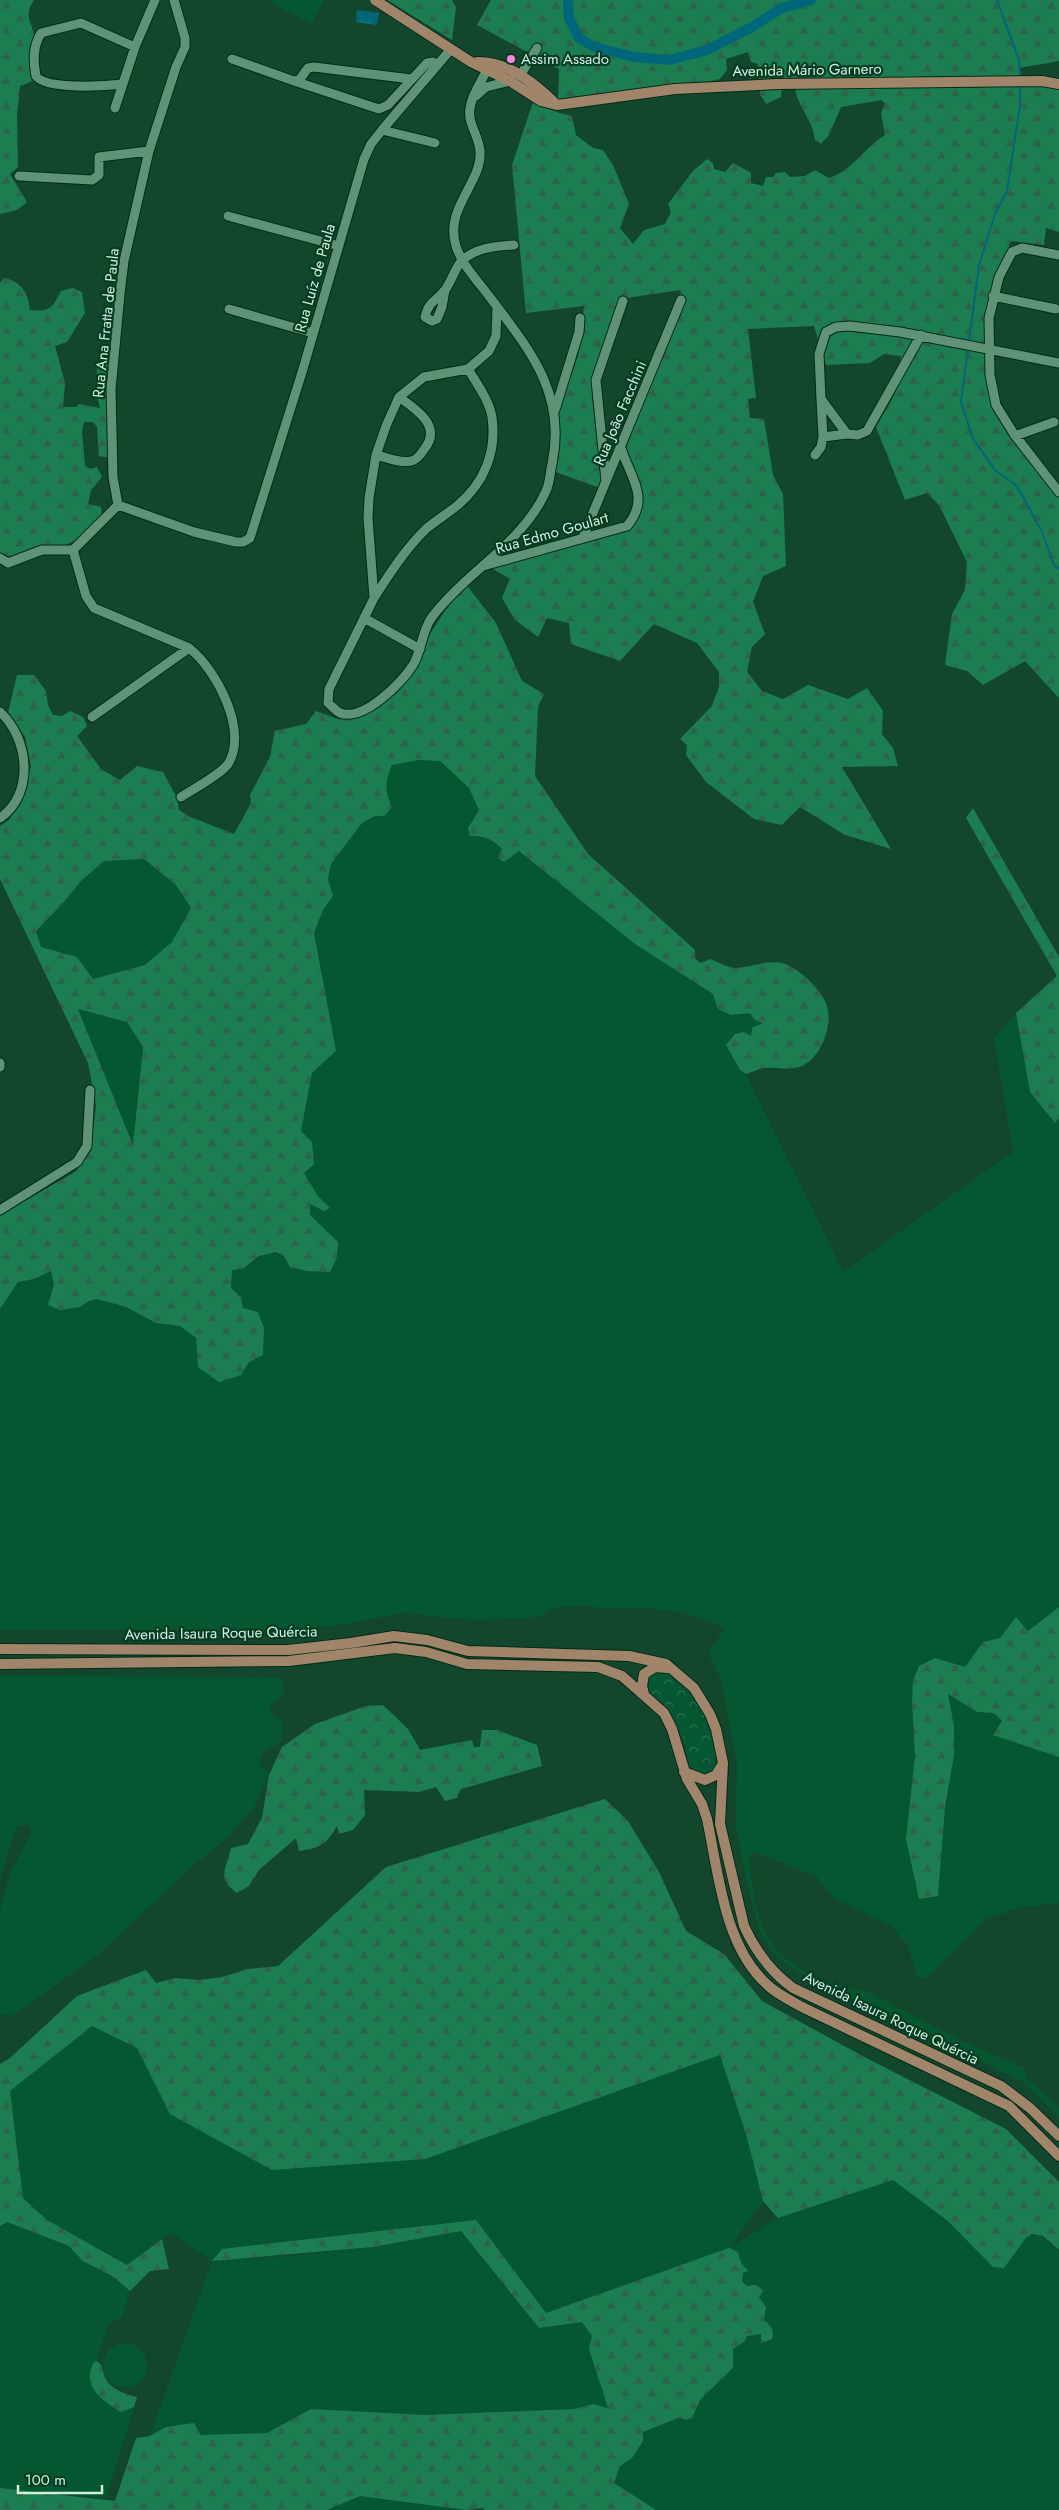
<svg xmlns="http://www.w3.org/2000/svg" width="1059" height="2510" viewBox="0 0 1059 2510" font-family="Jost,sans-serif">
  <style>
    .grass { fill: #055734 }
    .forest { fill: url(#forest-firs); fill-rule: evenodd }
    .park { fill: url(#park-crowns) }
    .water { fill: url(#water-ripples) }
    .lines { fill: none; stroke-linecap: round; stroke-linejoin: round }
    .stream { stroke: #00677b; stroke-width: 2 }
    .river { stroke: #00677b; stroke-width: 10 }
    .minor-casing { stroke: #032b18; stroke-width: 11 }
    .major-casing { stroke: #032b18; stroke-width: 12 }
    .minor { stroke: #609375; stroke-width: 9 }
    .major { stroke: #a0856b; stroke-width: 10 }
    .poi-dot { fill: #fe85e0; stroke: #043d23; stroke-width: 2 }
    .labels { text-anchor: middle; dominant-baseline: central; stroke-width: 4.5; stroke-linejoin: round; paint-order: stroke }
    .poi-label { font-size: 15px; fill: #d4eede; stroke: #043d23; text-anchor: start }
    .street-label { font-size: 15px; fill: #d4eede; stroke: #043d23 }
  </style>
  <defs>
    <pattern id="forest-firs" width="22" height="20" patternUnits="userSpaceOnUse" patternTransform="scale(1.25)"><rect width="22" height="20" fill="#1c7d50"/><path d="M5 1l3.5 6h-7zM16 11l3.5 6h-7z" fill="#2e624a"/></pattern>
    <pattern id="park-crowns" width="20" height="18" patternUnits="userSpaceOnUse" patternTransform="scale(1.25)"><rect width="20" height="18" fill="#055734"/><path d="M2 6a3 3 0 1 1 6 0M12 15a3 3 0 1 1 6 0" fill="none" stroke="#296f51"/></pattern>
    <pattern id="water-ripples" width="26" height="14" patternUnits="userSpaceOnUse" patternTransform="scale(1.25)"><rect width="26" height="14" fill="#00677b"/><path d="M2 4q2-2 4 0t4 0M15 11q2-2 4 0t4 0" fill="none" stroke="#247d8d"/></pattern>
  </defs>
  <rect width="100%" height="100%" fill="#13472d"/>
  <path class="grass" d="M267 0H324L311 24Z
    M418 760 440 761 469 788 479 810 468 828 485 836 502 849 518 851 635 944 713 994 731 1015 750 1013 755 1020 764 1023 752 1036 739 1070 746 1074 843 1272 1013 1152 994 1038 1016 1013 1030 1092 1055 1123 1059 1118V1607L1028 1631 1016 1618 1000 1638 983 1642 965 1667 935 1658 912 1703 915 1756 906 1838 940 1847 954 1755V1726L948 1694 977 1712 994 1713 1002 1721 994 1735 1059 1757V1903L1022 1907 986 1919 926 1978 917 1976 908 1946 892 1927 832 1897 817 1877 756 1852 749 1855C750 1879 757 1924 771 1943 788 1964 815 1980 841 1986 850 1989 861 1989 870 1993 921 2018 970 2049 1024 2067L1026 2077 1059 2108V2117L1023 2082 894 2018 815 1982 787 1965 772 1951 761 1934 748 1887 736 1826 737 1764 722 1682 708 1653 725 1628 686 1613 647 1608H602L580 1605 553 1608 542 1616 525 1618 478 1620 444 1618 406 1612 339 1625 293 1629 0 1630V1309L18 1282 34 1279 52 1271 54 1284 48 1305 60 1310 80 1307 89 1301 97 1299 126 1307 156 1323 180 1326 196 1338 198 1367 241 1375 264 1328 259 1313 243 1309 241 1297 231 1288 232 1270C235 1270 241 1270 244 1269 260 1261 263 1247 284 1256L338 1242 310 1215V1204L318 1196 304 1172 312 1142 301 1131 312 1073 336 1051 314 933 323 910 333 896 328 879 331 864 362 823 375 816 385 793 387 779 392 765Z
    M144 859 176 885 191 908 172 942 145 965 93 979 77 957 41 947 36 931 62 904 82 880 104 861Z
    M78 1009 127 1022 143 1048 136 1106 134 1146Z
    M0 1676 264 1677 282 1679 285 1692 271 1705 270 1713 280 1719 283 1729 281 1742 264 1752 258 1763 269 1775 254 1807 227 1838 192 1867 94 1958 12 2016 0 2013V1911L10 1873 32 1832 28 1824 16 1827 0 1879Z
    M92 2026 137 2048 170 2114 425 2159 720 2055 746 2134 763 2201 730 2247 778 2218 893 2180 1025 2239 1039 2234 1059 2252V2510H656L652 2508 614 2483 620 2466 632 2458 643 2441V2432L678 2418 686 2420 692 2418 700 2400 733 2368V2349L744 2342 747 2336 762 2334 761 2343C766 2305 768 2309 742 2280L743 2273 747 2270 741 2263 738 2252 546 2313 476 2220 223 2249 212 2260 276 2257 373 2247 461 2231 539 2328 582 2322 592 2336 600 2386 608 2408 593 2404 574 2409 425 2415 311 2409 267 2433 201 2435 166 2427 150 2436 212 2261 171 2233 127 2265 47 2220 23 2198 10 2091Z
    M7 2222 69 2246 83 2261 112 2276 130 2291 122 2317 108 2324 97 2361 94 2362 121 2412 134 2407 106 2498 0 2488V2226Z
    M103 2365a22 22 0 1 1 44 0a22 22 0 1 1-44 0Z
    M360 2496 466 2510H328Z"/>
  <path class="forest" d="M0 0H34C23 17 32 21 35 38 38 51 39 70 33 81L20 86 17 115 18 167 10 174 27 202 17 210 0 214Z
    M387 0H452L456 7 452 40Z
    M491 0H1059V61L1019 68 1021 75 1059 88V232L1046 228 1044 245 1011 241 992 291 994 404 1059 498V698L1025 661 983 685 967 671 945 665 952 614 965 590 967 562 939 505 927 493 905 500 876 427 895 394 901 356 884 354 870 363 826 365 814 326 748 329 756 398 748 399 750 418 764 419 773 475 783 494 786 566 763 576 753 602 765 634 752 647 747 672 762 691 783 699 808 685 848 699 867 688 883 711 882 734 893 748 898 766 842 767 891 849 845 835 800 807 782 825 754 819 706 782 686 755 687 745 680 739 712 706 719 687V672L697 643 654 624 620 661 571 644 569 623 547 618 538 637 515 620 502 598 510 579 490 567 627 526 638 510 636 485 621 448 681 300 680 290 620 299C611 325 598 353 593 380 588 407 605 452 606 483L597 487 556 472 559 410 579 353 584 306 526 313 512 165 533 102 559 113 572 116 576 135 593 148 603 150 613 165 629 204 620 228 633 244 644 230 665 224 671 212 668 204 693 171 707 159 713 163 714 169 725 172 733 163 751 173V183L763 186 766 177H773L776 173 785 172 790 177 805 176 815 170 829 178C852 171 865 147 885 135L881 113 885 104 882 100 841 107 829 135 821 144 815 140C813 119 797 107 795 87H782L781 97 766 104 760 94 758 64 751 62 748 52 726 59 727 70 720 79 648 96 558 101 559 69 477 25Z
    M4 278C22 282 28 293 30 310 51 312 52 308 61 291L73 288 82 292 85 313 67 342 55 346 65 383 63 407H76L79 404 100 408 96 392 101 387C91 374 100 354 113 347L111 458 99 456 97 427 93 422H84L82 431 85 466 91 469 97 467 102 477 91 490 88 504 101 507 102 516 74 541 61 547 32 548 13 559H4L0 553V283Z
    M464 582 496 623 522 681 544 694 538 707 535 776 588 854 695 950V958L700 963 711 959C718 962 728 968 736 968 752 967 772 958 788 965 802 972 820 989 826 1003 834 1023 822 1057 802 1066 789 1071 777 1067 764 1068 759 1069 752 1072 746 1074L740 1070 726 1045 735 1034 744 1032 751 1036 752 1028 763 1023 755 1020 750 1013 731 1015 718 1009 713 994 635 944 519 851 504 862 498 858 502 849C491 838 484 836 470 836L468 828 479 810 469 788 440 761 418 760 392 765C385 781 384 791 392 807L384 816H375L362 823 331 864 328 879 333 896 323 910 314 933 336 1051 312 1073 301 1131 312 1142 314 1164 304 1173 318 1196 330 1208 324 1211 310 1204V1215L338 1242 337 1257 330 1272 307 1271 290 1267 284 1256 276 1252 259 1256 243 1269 232 1270 231 1288 241 1297 243 1308 258 1312 264 1328 263 1355 249 1362 241 1375 219 1382 198 1367 196 1338 180 1326 156 1323 126 1307 97 1299 89 1301 80 1307 60 1310 48 1305 54 1284 51 1271 34 1279 18 1282 0 1309V1215L75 1172 91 1151 96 1105 88 1063 0 879V826L9 820 23 796 31 766 25 737 8 713 17 675H34L46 691 48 705 53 715 62 716 70 711 83 717 87 726 77 736 101 769 120 780 137 766 163 772 177 798 179 810 190 817 234 834 251 803 250 795 270 757 275 731 306 724 316 711 340 720 342 716 362 715 397 693 420 649ZM144 859 176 885 191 908 172 942 145 965 93 979 77 957 41 947 36 931 62 904 82 880 104 861ZM78 1009 127 1022 143 1047 133 1145Z
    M973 808 1059 957V1118L1055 1123 1030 1092 1016 1013 1057 976 966 818Z
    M1059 1607V1757L993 1735 1002 1721 994 1713 977 1712 948 1694 954 1726V1755L945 1808 938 1896 919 1899 906 1839 915 1756 912 1703 913 1681 919 1666 935 1658 965 1667 983 1642 1000 1638 1016 1617 1028 1631Z
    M383 1705 408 1729 420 1750 472 1740 474 1747H480L482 1730H497L537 1745 542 1766 461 1789 457 1798 445 1801 436 1787 419 1792 364 1790 365 1815 353 1830 339 1834 337 1826C326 1845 320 1848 299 1851L296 1838 259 1870 249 1886 237 1893C216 1878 226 1870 231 1848L248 1844 262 1818 269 1775 282 1747 315 1724 366 1706Z
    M605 1799 628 1821 659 1872 686 1931 724 1954 762 2001 870 2060 1006 2129 1059 2182V2250L1043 2236 1032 2234 1025 2239 1004 2268 993 2267 948 2221 893 2180 778 2218 763 2201 746 2134 720 2055 425 2159 272 2170 170 2114 137 2048 92 2026 10 2091 23 2198 47 2220 127 2265 162 2239 169 2269 150 2271 130 2291 112 2276 83 2261 69 2246 7 2222 0 2226V2064L10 2058 77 1996 146 1970 156 1983 176 1978 199 1980 222 1977 248 1969 278 1966 386 1867Z
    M476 2220 546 2313 729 2248 738 2252 741 2263 748 2271 743 2273 742 2281 747 2286 756 2285 764 2291 759 2297 766 2307 764 2320C770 2325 775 2330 772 2339L761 2343V2334L747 2336 744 2342 733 2349V2368L700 2400 692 2418 686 2420 678 2418 643 2432V2441L632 2458 620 2466 614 2483 656 2510H484V2508L466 2510 360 2496 327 2510H0V2488L115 2501 136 2438 150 2436 166 2427 194 2423 201 2435 267 2433 311 2409 425 2415 574 2409 593 2404 608 2408 589 2349 592 2336 582 2322 539 2328 461 2231 373 2247 212 2261 222 2249Z
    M97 2361C103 2365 102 2368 104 2375 109 2389 123 2393 137 2397L134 2407 121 2412C104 2401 80 2387 94 2362Z"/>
  <path class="park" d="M651 1671 667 1672 691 1694 710 1723 720 1763 706 1780 690 1770 684 1739 670 1717 648 1693 645 1677Z"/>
  <path class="water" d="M357 10 379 13 377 25 356 22Z"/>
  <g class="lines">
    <path class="stream" d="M997 0 1019 60 1020 76
      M969 342 979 265 995 214 1007 191 1020 105V86
      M968 349 961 402 973 439 995 470 1017 486 1042 532 1054 565 1059 569"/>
    <path class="river" d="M568 0 569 18 579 38 594 47 634 57 669 60 707 50 752 27 782 8 811 0"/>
    <defs>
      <path id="minor" d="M232 59 294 81 300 79 308 68 314 67 411 79
        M487 70C480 84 467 102 470 118 472 129 480 141 480 152 482 183 444 208 456 246 462 265 477 280 489 296 529 349 567 393 552 464 550 472 550 483 546 491 523 543 466 572 432 617 422 630 422 650 413 665 402 682 364 722 340 713 336 711 332 706 328 703L329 689 374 598 368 518 369 498 376 455 386 426 399 397 424 377 468 369 489 351 496 336 497 307
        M520 76 537 48
        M294 81 379 109 388 105 427 63 433 62 437 64
        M123 84C106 86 46 90 36 76 33 60 33 47 41 33L81 23 135 47 155 0
        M476 96 486 87 510 81
        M115 108 135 47
        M382 130 435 143
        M19 176 92 180 99 175V157L149 151
        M228 216 339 246
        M1059 255 1022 248 1012 252 999 277 989 318 990 375 996 405 1014 434 1059 492
        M445 290 442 307 437 319 432 321 425 317C429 300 436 302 445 290 451 282 454 271 460 263 472 248 496 246 514 245
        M993 296 1056 309
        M229 309 313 333
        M921 335 867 431 858 435 847 434 821 399 819 354 826 332 836 327 850 326 900 332 1059 363
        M821 399 823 437 847 434
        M555 410 579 332 580 318
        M1015 436 1054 422
        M376 455C386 457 400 464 411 461 417 460 422 453 425 448 442 426 416 409 399 397
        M815 455 821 447 823 437
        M606 481 596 380 623 301
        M118 505 194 532 236 542H243L250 538 303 369 364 159 371 144 382 130 451 49
        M118 505 113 477 111 389 120 294 124 261 149 151 176 67 185 47V38L174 0
        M583 537 681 300
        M73 550 86 596 94 608 189 648C216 669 249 731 228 764 220 775 193 789 181 797
        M73 550 118 505
        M0 558 8 563 42 550H73
        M483 566 627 526C651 498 630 477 621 448
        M374 598C390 573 406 548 427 528 437 520 448 513 458 505 484 483 497 452 492 417 489 400 477 384 468 369
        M364 618 420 649
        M0 712C29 738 35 794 0 818
        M92 717 189 648
        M0 1063V1067
        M0 1210 77 1162 87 1146 90 1090"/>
      <path id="major" d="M375 0 471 62 510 81 541 101 557 105 675 89 777 84 1042 81 1059 84
        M477 62C508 61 536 84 557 105
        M0 1649 288 1650 351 1643 394 1636 427 1640 468 1651 629 1656 666 1664 694 1688 710 1714 716 1729 723 1763 720 1824 744 1926C755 1950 771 1972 793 1988L1001 2086 1030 2108 1059 2136
        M0 1664 289 1661 395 1648 426 1652 467 1664 598 1667 622 1676 664 1713 672 1729 687 1779 702 1804 707 1819C719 1875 724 1950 771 1988 781 1996 793 2002 804 2008L1009 2106 1059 2156
        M644 1694 642 1686 644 1674 655 1667 667 1668
        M684 1772 705 1780 716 1775 722 1765"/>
    </defs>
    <use href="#minor" class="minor-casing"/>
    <use href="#major" class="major-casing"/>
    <use href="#minor" class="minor"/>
    <use href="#major" class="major"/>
  </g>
  <circle class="poi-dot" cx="511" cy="59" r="5"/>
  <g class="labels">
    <g class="poi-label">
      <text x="521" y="59">Assim Assado</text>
    </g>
    <g class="street-label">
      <text transform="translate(807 70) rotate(-1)">Avenida Mário Garnero</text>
      <text transform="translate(315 278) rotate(-74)">Rua Luíz de Paula</text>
      <text transform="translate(106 323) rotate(-84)">Rua Ana Fratta de Paula</text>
      <text transform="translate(620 413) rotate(-67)">Rua João Facchini</text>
      <text transform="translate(552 533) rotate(-16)">Rua Edmo Goulart</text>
      <text transform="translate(221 1633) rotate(-1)">Avenida Isaura Roque Quércia</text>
      <text transform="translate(891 2018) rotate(26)">Avenida Isaura Roque Quércia</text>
    </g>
  </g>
  <path d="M18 2485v8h84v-8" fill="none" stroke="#d4eede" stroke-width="2.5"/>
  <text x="25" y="2485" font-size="15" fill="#d4eede" stroke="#043d23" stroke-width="4" paint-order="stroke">100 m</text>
</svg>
